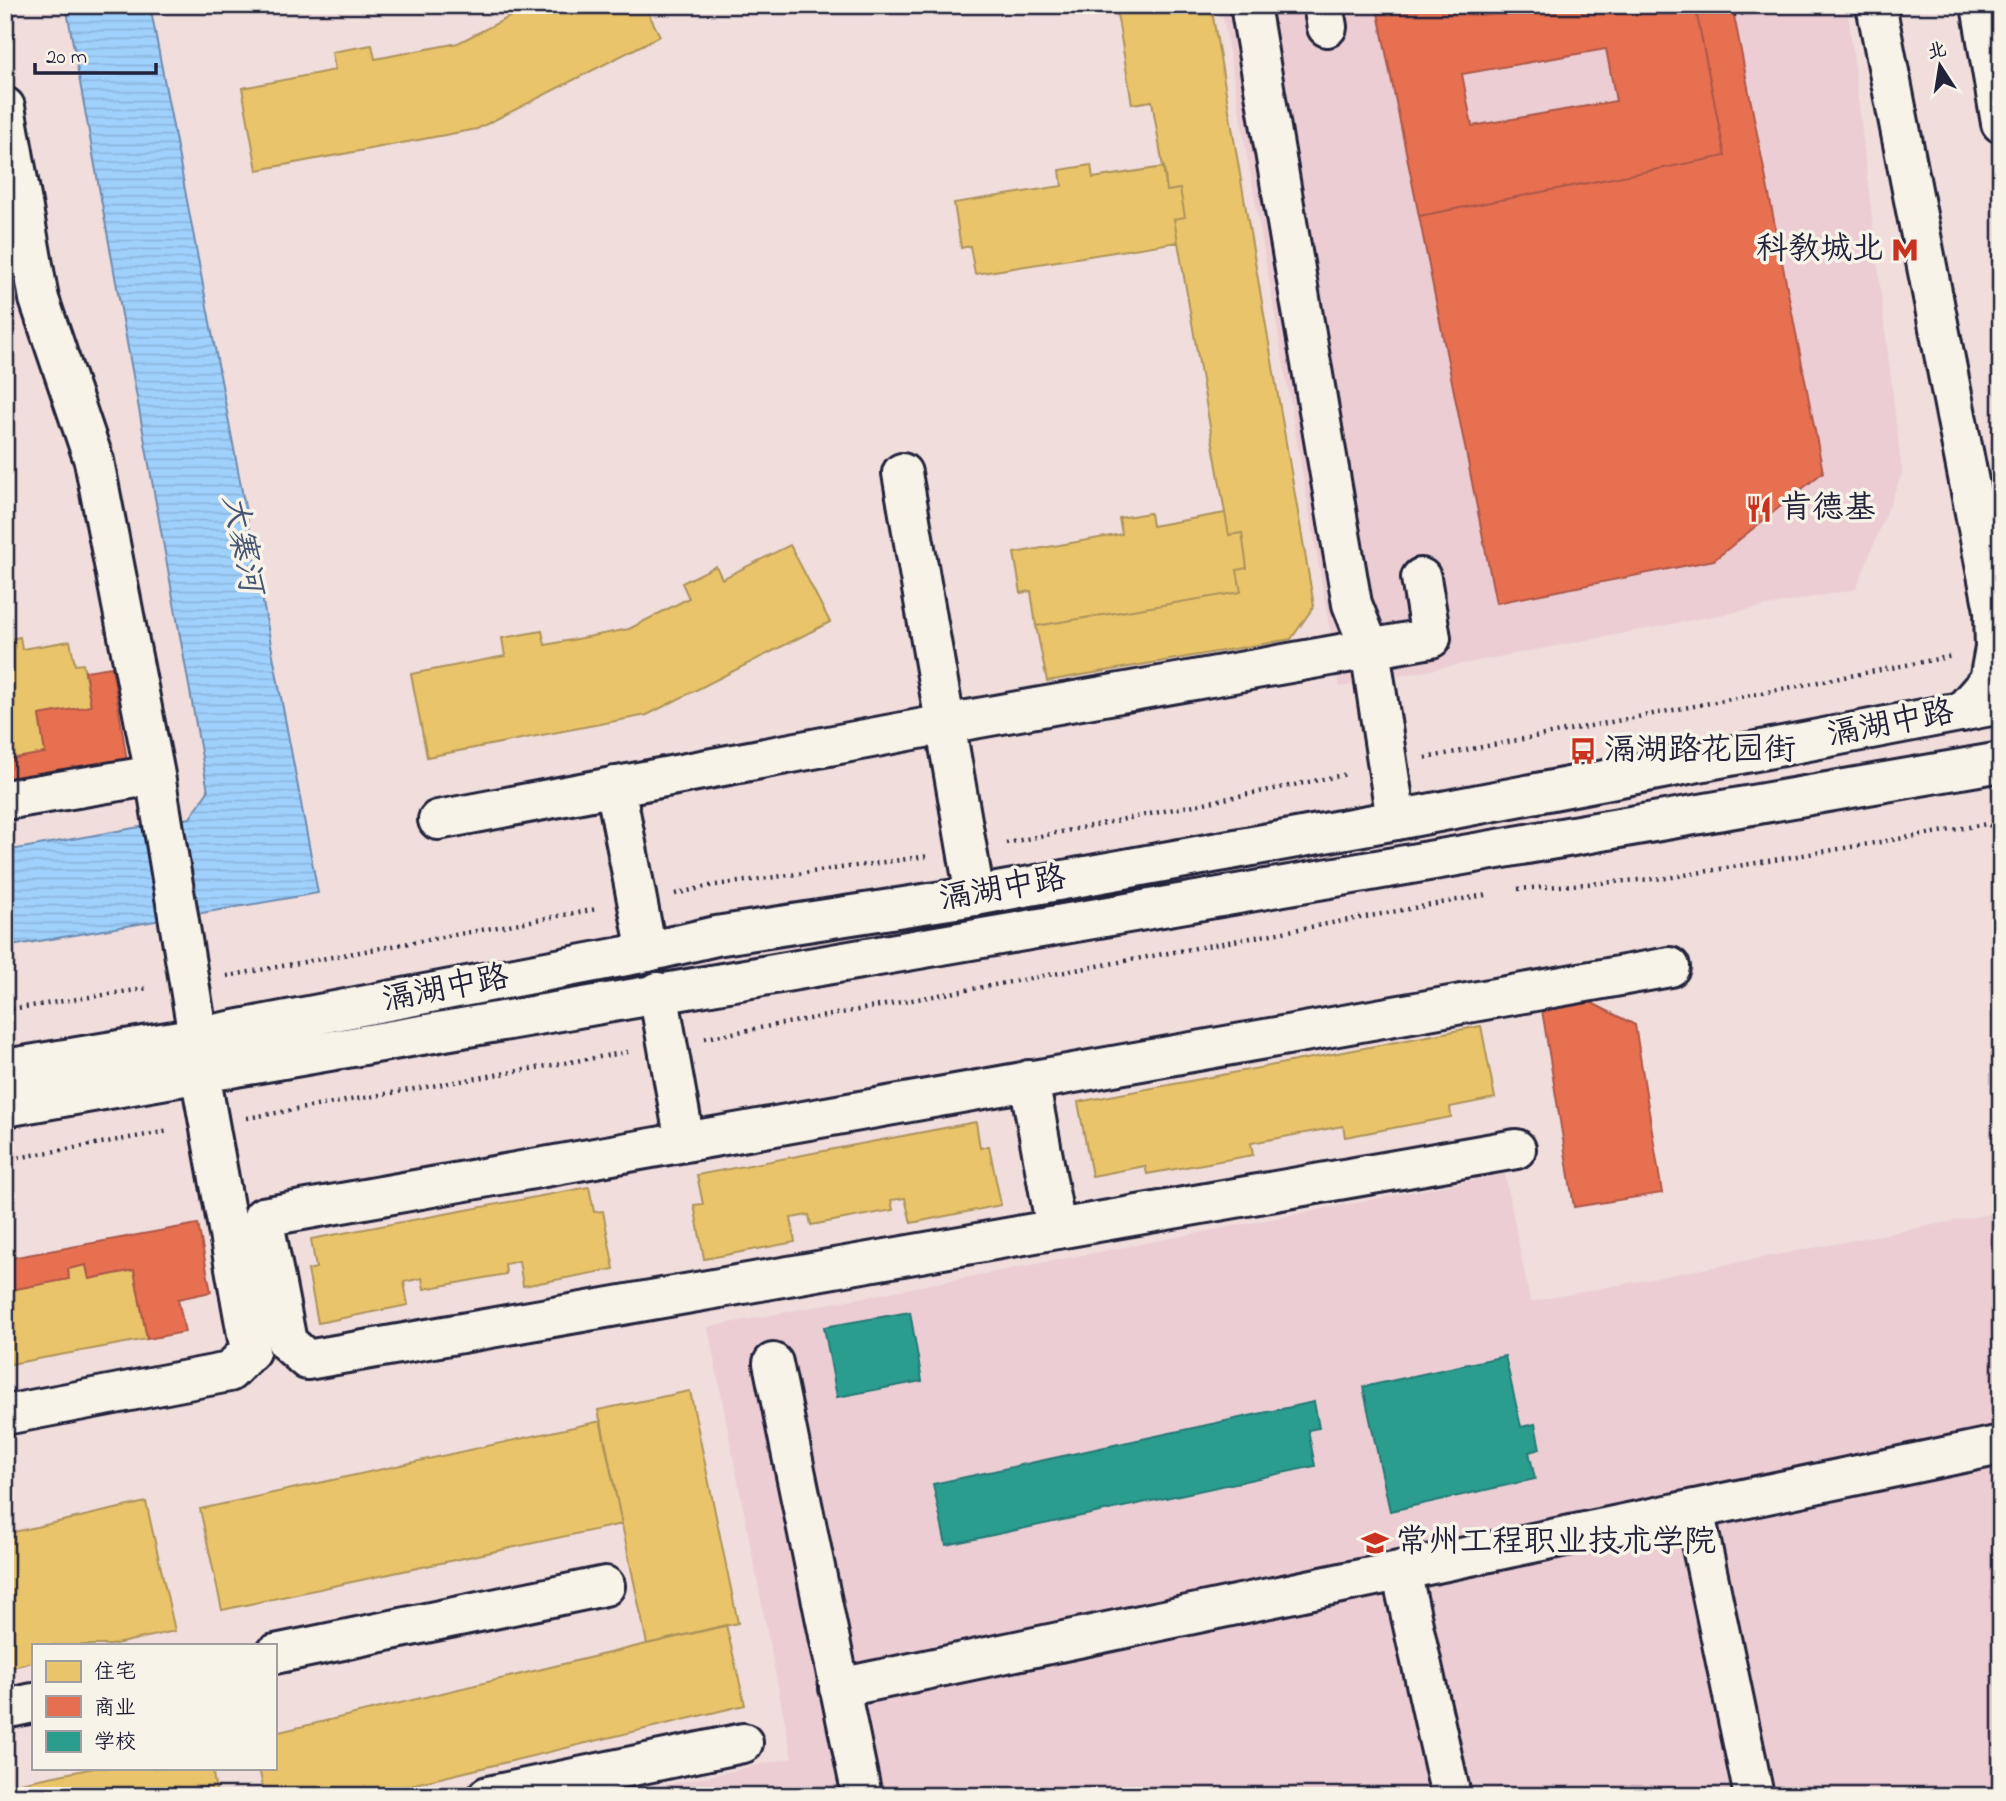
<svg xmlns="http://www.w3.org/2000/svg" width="2006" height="1801" viewBox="0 0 2006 1801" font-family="'Indie Flower','LXGW WenKai TC',sans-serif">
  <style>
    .built { fill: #ebcdd3 }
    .water { fill: url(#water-rules); stroke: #6e8baf; stroke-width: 2 }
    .homes { fill: #e9c46a; stroke: #ad935c; stroke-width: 2 }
    .shops { fill: #e76f51; stroke: #ac584a; stroke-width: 2; fill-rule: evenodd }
    .schools { fill: #2a9d8f; stroke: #287876; stroke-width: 2 }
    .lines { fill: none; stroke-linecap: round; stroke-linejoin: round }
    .minor-casing { stroke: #22223b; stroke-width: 44 }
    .major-casing { stroke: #22223b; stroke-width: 44 }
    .path { stroke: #22223b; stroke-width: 4.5; stroke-dasharray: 2 5; stroke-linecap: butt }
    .minor { stroke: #f7f3e8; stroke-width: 38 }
    .major { stroke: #f7f3e8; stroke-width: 38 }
    .labels { text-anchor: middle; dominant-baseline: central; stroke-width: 7; stroke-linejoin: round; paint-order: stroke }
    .poi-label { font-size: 32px; fill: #22223b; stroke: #f7f3e8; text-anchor: start }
    .street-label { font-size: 32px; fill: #22223b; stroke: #f7f3e8 }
    .water-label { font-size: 33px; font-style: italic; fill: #485775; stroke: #f7f3e8 }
  </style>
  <defs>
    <pattern id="water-rules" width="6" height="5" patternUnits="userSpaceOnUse" patternTransform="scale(1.75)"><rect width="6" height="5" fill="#a0d1fd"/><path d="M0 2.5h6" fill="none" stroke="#8ab3da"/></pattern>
  </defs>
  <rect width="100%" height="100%" fill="#f0dddc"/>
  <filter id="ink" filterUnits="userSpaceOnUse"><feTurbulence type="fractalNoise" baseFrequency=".0143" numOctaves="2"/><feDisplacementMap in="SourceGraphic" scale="14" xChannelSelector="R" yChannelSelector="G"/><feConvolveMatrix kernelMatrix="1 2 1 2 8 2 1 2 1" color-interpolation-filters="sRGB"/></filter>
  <g filter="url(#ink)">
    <path class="built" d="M1221 5H1847L1902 473 1856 589 1340 687Z
      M1505 1174 1530 1302 2001 1212V1796H616L792 1758 708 1327Z"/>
    <path class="water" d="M66 5H150L318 893 5 947V851L190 818 208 791Z"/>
    <path class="homes" d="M516 5H644L660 36 477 129 257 170 242 88 335 70 332 52 372 45 375 59 458 43 519 12Z
      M1160 5H1211L1314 606 1291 639 1047 681 1036 626 1241 592 1237 570 1247 568 1242 533 1229 535 1225 513 1174 219 1185 217 1180 189 1167 191 1152 101 1132 104 1117 13Z
      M1091 165 1093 178 1164 167 1167 191 1180 189 1185 217 1174 219 1178 242 975 274 970 246 961 248 954 203 1062 186 1060 170Z
      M1150 513 1152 526 1225 513 1229 535 1242 533 1247 568 1237 570 1241 592 1036 626 1031 591 1021 593 1014 553 1122 534 1119 518Z
      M790 545 830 622 647 715 427 757 411 674 505 656 502 638 542 631 545 645 629 629 689 598 682 583 716 566 722 579Z
      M20 637 22 649 70 641 75 665 83 664 91 706 39 715 45 753 5 760V640Z
      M1481 1026 1495 1098 1450 1107 1451 1117 1345 1137 1343 1126 1251 1143 1253 1155 1147 1174 1145 1166 1092 1176 1078 1102Z
      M976 1122 980 1148 989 1146 1001 1205 911 1223 905 1198 891 1200 893 1210 811 1225 809 1215 791 1218 795 1242 704 1259 694 1205 703 1204 697 1175Z
      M589 1187 594 1212 603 1211 614 1269 523 1286 519 1261 505 1264 506 1274 424 1289 422 1278 404 1282 408 1305 318 1323 308 1270 316 1268 311 1239Z
      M86 1265 89 1279 134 1270 147 1339 5 1365V1291L69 1279 68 1269Z
      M690 1391 738 1623 647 1644 598 1410Z
      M601 1421 622 1524 222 1610 200 1509Z
      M146 1502 175 1631 111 1645H33V1662L5 1669V1534Z
      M726 1625 745 1705 365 1796H265L259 1768H275V1733Z
      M94 1768H212L217 1796H5V1786Z"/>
    <path class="shops" d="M1417 5H1695L1725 156 1419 216 1378 13ZM1606 49 1616 101 1472 126 1462 74Z
      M1695 5H1732L1823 472 1714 560 1496 603 1419 216 1725 156Z
      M112 667 127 761 5 782V760L45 753 39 715 91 706 85 671Z
      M1590 1002 1635 1025 1662 1193 1574 1207 1542 1010Z
      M198 1224 211 1292 178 1299 185 1332 147 1339 134 1270 89 1279 86 1265 68 1269 69 1279 5 1291V1259Z"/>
    <path class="schools" d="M910 1312 922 1381 837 1397 824 1327Z
      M1505 1356 1521 1427 1535 1424 1540 1449 1529 1452 1535 1479 1390 1511 1363 1387Z
      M1314 1402 1319 1428 1308 1430 1315 1466 946 1545 933 1484Z"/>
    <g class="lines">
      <defs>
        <path id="minor" d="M1250 5 1352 604 1370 649 1396 820
          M1323 5 1327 27
          M1876 5 1994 610 1995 648 1989 681 1962 712
          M5 107 39 299 94 461 155 775 198 1037
          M902 473 975 896
          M615 786 647 952
          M5 800 155 775
          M438 820 945 724 1431 638 1421 578
          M658 992 685 1142
          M1029 1080 1056 1229
          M1516 1149 307 1360 287 1342 263 1217 1670 967
          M773 1363 862 1796
          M5 1415 229 1372 250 1351 200 1073
          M1694 1509 1754 1796
          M1401 1571 1451 1796
          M275 1654 605 1586
          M839 1688 2001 1445
          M5 1709 33 1703
          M488 1796 743 1743"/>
        <path id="major" d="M1981 5 2001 123
          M5 1069 198 1037 647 952 716 936 975 896 1396 820 2001 704
          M5 1107 2001 762"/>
      </defs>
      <use href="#minor" class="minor-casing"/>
      <use href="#major" class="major-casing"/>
      <path class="path" d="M1734 15 1789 5
        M1425 758 1953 656
        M1006 843 1348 774
        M1518 889 1667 878 1987 824 2001 831
        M675 894 709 886 929 856
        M227 976 597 909
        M5 1010 149 988
        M705 1038 1485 895
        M247 1118 628 1052
        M5 1160 169 1131"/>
      <use href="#minor" class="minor"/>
      <use href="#major" class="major"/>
    </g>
  </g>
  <defs>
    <symbol id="metro-bare" viewBox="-9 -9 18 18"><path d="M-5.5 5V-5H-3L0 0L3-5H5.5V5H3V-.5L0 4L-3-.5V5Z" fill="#c8321e" stroke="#f7f3e8" stroke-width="2.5" paint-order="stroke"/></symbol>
    <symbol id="restaurant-bare" viewBox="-9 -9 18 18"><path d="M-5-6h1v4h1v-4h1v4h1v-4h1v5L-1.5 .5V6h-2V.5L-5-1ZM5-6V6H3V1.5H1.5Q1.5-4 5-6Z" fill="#c8321e" stroke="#f7f3e8" stroke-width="2.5" paint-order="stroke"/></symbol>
    <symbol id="bus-bare" viewBox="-9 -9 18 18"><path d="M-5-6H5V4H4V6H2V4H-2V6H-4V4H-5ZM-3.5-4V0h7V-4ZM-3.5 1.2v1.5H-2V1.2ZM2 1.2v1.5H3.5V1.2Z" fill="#c8321e" stroke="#f7f3e8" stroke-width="2.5" paint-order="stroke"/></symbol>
    <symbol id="university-bare" viewBox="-9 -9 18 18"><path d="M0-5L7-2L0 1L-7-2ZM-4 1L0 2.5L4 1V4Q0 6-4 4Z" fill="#c8321e" stroke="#f7f3e8" stroke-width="2.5" paint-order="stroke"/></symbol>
  </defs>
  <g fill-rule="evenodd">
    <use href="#metro-bare" x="1886" y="231" width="38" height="38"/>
    <use href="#restaurant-bare" x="1740" y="490" width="38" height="38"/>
    <use href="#bus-bare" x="1564" y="732" width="38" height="38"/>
    <use href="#university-bare" x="1356" y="1524" width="38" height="38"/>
  </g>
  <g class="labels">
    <g class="poi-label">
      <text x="1884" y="250" text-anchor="end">科教城北</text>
      <text x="1780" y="509">肯德基</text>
      <text x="1604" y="751">滆湖路花园街</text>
      <text x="1396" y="1543">常州工程职业技术学院</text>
    </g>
    <g class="street-label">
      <text transform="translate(1891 725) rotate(-11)">滆湖中路</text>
      <text transform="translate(1003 890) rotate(-10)">滆湖中路</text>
      <text transform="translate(446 990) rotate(-11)">滆湖中路</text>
    </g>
    <g class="water-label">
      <text transform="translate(241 544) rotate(79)">大寨河</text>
    </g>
  </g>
  <rect width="2006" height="1801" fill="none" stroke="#f7f3e8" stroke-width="28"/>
  <rect x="14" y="14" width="1978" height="1773" fill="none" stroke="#22223b" stroke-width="2.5" filter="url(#ink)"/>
  <rect x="32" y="1644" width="245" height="126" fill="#f7f3e8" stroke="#a29fa3" stroke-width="2"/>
  <rect x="46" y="1661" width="35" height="21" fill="#e9c46a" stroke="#a29fa3" stroke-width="2"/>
  <text x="94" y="1678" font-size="21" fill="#22223b">住宅</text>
  <rect x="46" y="1696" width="35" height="21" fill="#e76f51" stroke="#a29fa3" stroke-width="2"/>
  <text x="94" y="1714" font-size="21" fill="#22223b">商业</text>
  <rect x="46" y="1731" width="35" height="21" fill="#2a9d8f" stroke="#a29fa3" stroke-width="2"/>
  <text x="94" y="1748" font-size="21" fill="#22223b">学校</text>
  <g transform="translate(1940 66) rotate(348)" stroke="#f7f3e8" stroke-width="5" paint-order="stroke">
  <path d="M0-5L12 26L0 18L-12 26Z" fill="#22223b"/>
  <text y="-10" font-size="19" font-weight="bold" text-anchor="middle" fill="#22223b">北</text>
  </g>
  <path d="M35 63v10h121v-10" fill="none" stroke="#22223b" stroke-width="3.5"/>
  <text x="46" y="63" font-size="21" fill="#22223b" stroke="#f7f3e8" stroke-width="5" paint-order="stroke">20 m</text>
</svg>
